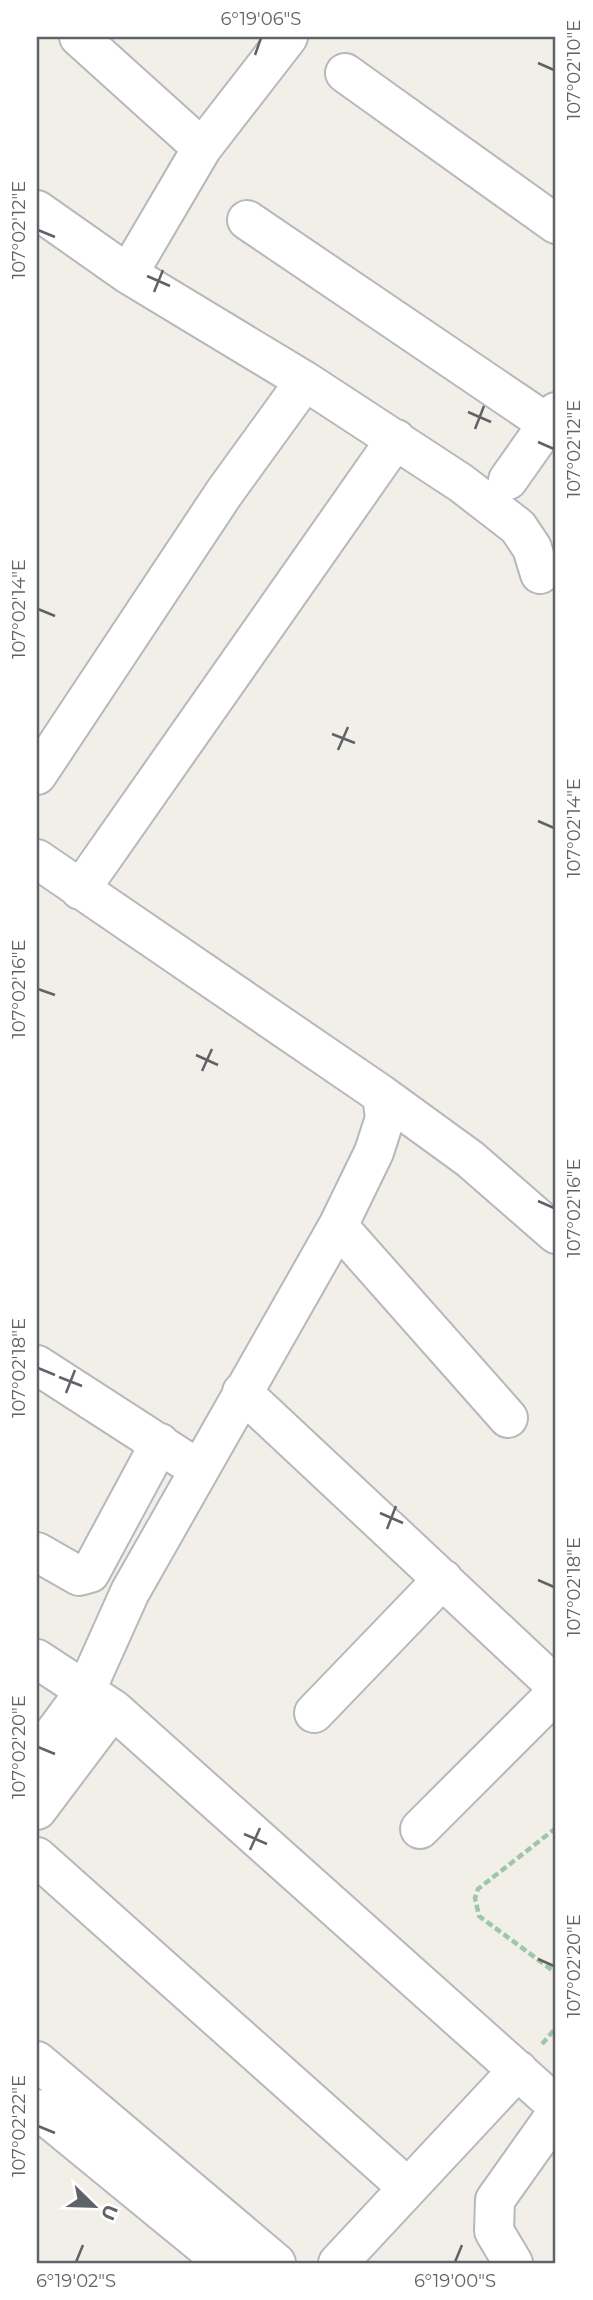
<svg xmlns="http://www.w3.org/2000/svg" width="593" height="2300" viewBox="0 0 593 2300" font-family="Montserrat,sans-serif">
  <style>
    .lines { fill: none; stroke-linecap: round; stroke-linejoin: round }
    .minor-casing { stroke: #b5b8bc; stroke-width: 42 }
    .path { stroke: #9cc7a9; stroke-width: 4.5; stroke-dasharray: 7 3.5; stroke-linecap: butt }
    .minor { stroke: #fff; stroke-width: 38 }
    .ticks { fill: none; stroke: #5f6368; stroke-width: 2.5 }
    .neatline { fill: none; stroke: #5f6368; stroke-width: 2.5 }
    .ticks-label { font-size: 18px; text-anchor: middle; fill: #5f6368 }
  </style>
  <rect width="100%" height="100%" fill="#f1efe8"/>
  <g class="lines">
    <defs>
      <path id="minor" d="M79 37 202 148
        M345 73 556 224
        M37 210 128 274 305 381 461 483 518 527 532 548 540 574
        M247 220 548 424
        M128 274 202 148 288 37
        M508 480 556 412
        M37 775 224 493 305 381
        M37 859 382 1095 385 1118 374 1152 338 1226 130 1592 86 1690 37 1756
        M80 890 396 439
        M382 1095 470 1159 556 1234
        M338 1226 508 1418
        M37 1365 181 1458
        M242 1392 556 1686
        M37 1552 79 1576 90 1573 160 1443
        M37 1659 113 1709 556 2105
        M314 1713 443 1579
        M37 1810 113 1709
        M420 1829 556 1693
        M37 1857 408 2188
        M37 2061 276 2263
        M37 2109 225 2263
        M338 2263 518 2070
        M513 2263 494 2231 495 2200 556 2114"/>
    </defs>
    <use href="#minor" class="minor-casing"/>
    <path class="path" d="M556 1828 478 1889 475 1898 479 1916 556 1973
      M542 2044 556 2028"/>
    <use href="#minor" class="minor"/>
  </g>
  <path class="ticks" d="M255 55 261 38M538 63 554 70M38 230 55 237M147 276 170 286M154 292 163 270M468 412 491 422M475 429 484 406M538 442 554 449M38 609 55 616M332 734 355 743M338 750 348 727M538 821 554 828M38 989 55 995M196 1055 218 1065M202 1071 212 1049M538 1201 554 1208M38 1368 55 1375M59 1377 82 1386M66 1393 75 1370M380 1513 403 1523M387 1529 396 1506M538 1580 554 1587M38 1747 55 1754M244 1834 267 1844M250 1850 260 1828M538 1959 554 1966M38 2126 55 2133M76 2262 83 2245M455 2262 462 2245"/>
  <rect width="593" height="2300" fill="none" stroke="#ffffff" stroke-width="77"/>
  <g transform="translate(94 2206) rotate(113)" stroke="#ffffff" stroke-width="5" paint-order="stroke">
  <path d="M0-5L12 26L0 18L-12 26Z" fill="#5f6368"/>
  <text y="-10" font-size="19" font-weight="bold" text-anchor="middle" fill="#5f6368">U</text>
  </g>
  <rect x="38" y="38" width="516" height="2224" class="neatline"/>
  <g class="ticks-label">
    <text x="261" y="25">6°19'06"S</text>
    <text transform="translate(574 70) rotate(-90)" y="6">107°02'10"E</text>
    <text transform="translate(19 230) rotate(-90)" y="6">107°02'12"E</text>
    <text transform="translate(574 449) rotate(-90)" y="6">107°02'12"E</text>
    <text transform="translate(19 609) rotate(-90)" y="6">107°02'14"E</text>
    <text transform="translate(574 828) rotate(-90)" y="6">107°02'14"E</text>
    <text transform="translate(19 989) rotate(-90)" y="6">107°02'16"E</text>
    <text transform="translate(574 1208) rotate(-90)" y="6">107°02'16"E</text>
    <text transform="translate(19 1368) rotate(-90)" y="6">107°02'18"E</text>
    <text transform="translate(574 1587) rotate(-90)" y="6">107°02'18"E</text>
    <text transform="translate(19 1747) rotate(-90)" y="6">107°02'20"E</text>
    <text transform="translate(574 1966) rotate(-90)" y="6">107°02'20"E</text>
    <text transform="translate(19 2126) rotate(-90)" y="6">107°02'22"E</text>
    <text x="76" y="2287">6°19'02"S</text>
    <text x="455" y="2287">6°19'00"S</text>
  </g>
</svg>
